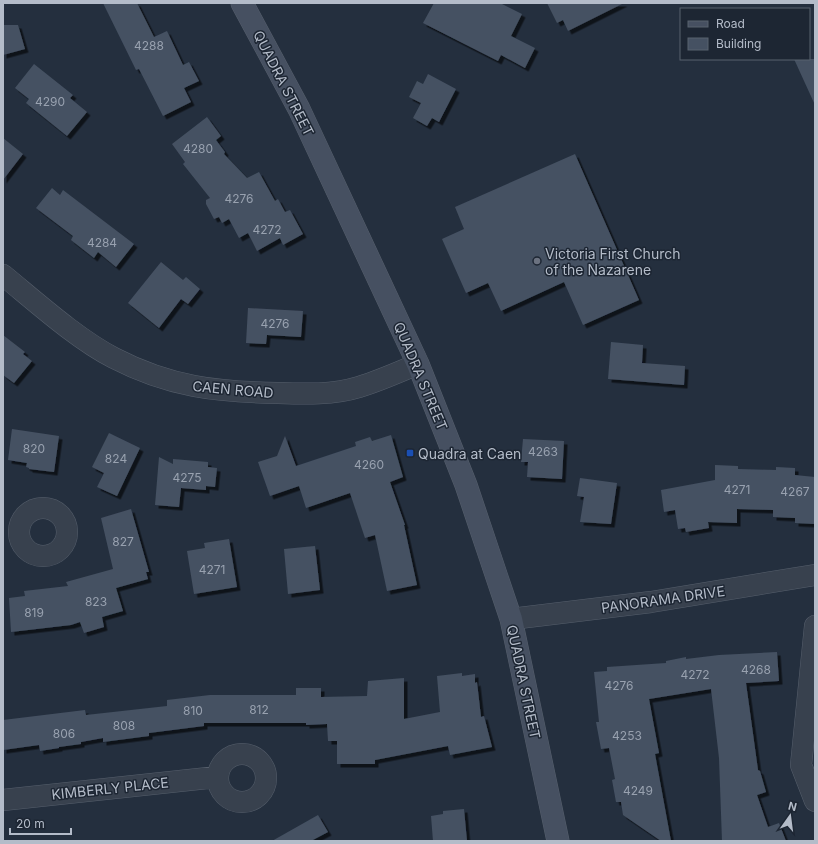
<svg xmlns="http://www.w3.org/2000/svg" width="818" height="844" viewBox="0 0 818 844" font-family="Inter,sans-serif">
  <style>
    .building { fill: #455162; filter: url(#shadow) }
    .lines { fill: none; stroke-linecap: round; stroke-linejoin: round }
    .street-casing { stroke: #565f6c; stroke-width: 22 }
    .secondary-casing { stroke: #565f6c; stroke-width: 23 }
    .street { stroke: #38414e; stroke-width: 21 }
    .secondary { stroke: #465061; stroke-width: 22 }
    .worship-dot { fill: #6b7280; stroke: #1d2633; stroke-width: 1.5 }
    .transit-dot { fill: #1a4fb4; stroke: #1d2633; stroke-width: 1.5 }
    .labels { text-anchor: middle; dominant-baseline: central; stroke-width: 3; stroke-linejoin: round; paint-order: stroke }
    .number-label { font-size: 12px; fill: #98a1af }
    .street-label { font-size: 14px; fill: #b4bcc9; stroke: #1d2633 }
    .poi-label { font-size: 14px; fill: #b4bcc9; stroke: #1d2633; text-anchor: start }
  </style>
  <defs>
    <filter id="shadow"><feDropShadow dx="3.5" dy="3.5" stdDeviation="0" flood-color="#0009"/></filter>
  </defs>
  <rect width="100%" height="100%" fill="#242f3e"/>
  <path class="building" d="M103 3H137L154 37 167 31 183 65 189 62 199 81 184 88 191 102 163 116 139 69 136 70Z
    M434 3H500L522 14 511 36 535 48 525 68 501 55 498 61 423 23Z
    M547 3H624L568 31 563 20 557 23Z
    M3 25H18L25 49 3 55Z
    M794 59H815V105Z
    M34 64 73 95 70 98 87 112 67 136 26 103 29 99 15 88Z
    M428 74 456 89 439 122 432 118 427 126 413 118 421 103 409 97 417 81 423 84Z
    M207 117 221 136 216 140 225 152 224 154 247 178 259 172 275 201 278 199 285 212 290 210 303 234 283 245 280 238 257 251 248 233 239 238 229 219 222 223 219 217 214 219 206 204V200L210 198 183 164 185 162 172 144Z
    M3 138 23 154 3 180Z
    M575 154 639 300 583 325 564 282 501 311 488 283 466 293 442 239 464 229 455 207Z
    M52 188 60 195 63 190 134 244 116 267 98 252 94 258 71 240 73 236 36 208Z
    M161 262 183 280 186 277 200 289 188 304 181 299 159 328 128 303Z
    M248 308 303 311 301 337 267 335 266 344 246 343Z
    M3 335 25 352 23 354 32 361 14 383 3 375Z
    M611 342 643 345 642 363 685 366 684 385 608 379Z
    M12 429 59 436 54 472 29 469V468L26 467 27 463 8 460Z
    M109 433 140 448 117 496 97 487 104 473 92 467Z
    M391 435 403 477 390 482 405 525H404L417 585 387 591 375 535 365 538 350 493 306 508 299 486 270 496 258 462 277 456 285 436 296 466 356 446 355 442 370 437 372 441Z
    M523 439 564 441 562 479 527 477 528 462H521Z
    M159 457 173 464V459L208 462V467L217 468 215 487 206 486V490L181 488 179 507 155 505Z
    M715 465 738 466V469L776 470V467L795 468V475L815 477V524L795 523V518L773 517V510L737 509V523L708 522 709 528 686 532 685 528 678 529 675 510 664 512 661 490 715 480Z
    M580 478 617 483 611 524 580 522 584 497 577 496Z
    M131 509 149 572H146L148 579 116 588 123 611 102 617 104 627 84 633 80 622 71 625 11 632 9 598 25 596 24 591 68 586 66 582 113 569 101 518Z
    M229 539 237 587 194 594 187 551 205 548 204 543Z
    M315 546 320 590 288 594 284 549Z
    M777 652 779 681 746 683 758 770 760 771 766 792 757 795 768 827 779 823 786 841H722L719 758 711 689 649 699 659 753 655 754 671 841H661L623 815 621 802H616L612 780 615 779 609 748 601 749 596 722H599L594 672 607 671V667L666 663V661L686 657V659L719 655Z
    M462 673V676L475 674V683L477 682 481 717 484 716 492 747 450 755 448 746 375 760V764H337V741H328L327 724 306 725V723H204V726L149 733V736L103 742V738L81 742V744L59 747V748L40 751 39 745 3 750V720L85 710 86 715 167 706V700L210 695H296V688H321V697L367 696 368 681 404 678V719L440 712 437 676Z
    M464 809 467 841H433L431 816 443 814V811Z
    M318 815 328 832 311 841H272Z"/>
  <g class="lines">
    <defs>
      <path id="street" d="M3 275C36 302 77 339 114 358 170 387 217 392 278 393 305 394 333 395 359 387 379 381 399 372 418 364
        M19 532a24 24 0 1 1 48 0a24 24 0 1 1-48 0Z
        M511 619 651 602 815 575
        M815 626 801 765 815 801
        M218 778a24 24 0 1 1 48 0a24 24 0 1 1-48 0Z
        M3 800 217 777"/>
      <path id="secondary" d="M242 3 299 109 418 364 466 485 511 619 558 841"/>
    </defs>
    <use href="#street" class="street-casing"/>
    <use href="#secondary" class="secondary-casing"/>
    <use href="#street" class="street"/>
    <use href="#secondary" class="secondary"/>
  </g>
  <circle class="worship-dot" cx="537" cy="261" r="4"/>
  <rect class="transit-dot" x="406" y="449" width="8" height="8" rx="2"/>
  <g class="labels">
    <g class="number-label">
      <text x="149" y="45">4288</text>
      <text x="50" y="101">4290</text>
      <text x="198" y="148">4280</text>
      <text x="239" y="198">4276</text>
      <text x="267" y="229">4272</text>
      <text x="102" y="242">4284</text>
      <text x="275" y="323">4276</text>
      <text x="34" y="448">820</text>
      <text x="543" y="451">4263</text>
      <text x="116" y="458">824</text>
      <text x="369" y="464">4260</text>
      <text x="187" y="477">4275</text>
      <text x="737" y="489">4271</text>
      <text x="795" y="491">4267</text>
      <text x="123" y="541">827</text>
      <text x="212" y="569">4271</text>
      <text x="96" y="601">823</text>
      <text x="34" y="612">819</text>
      <text x="756" y="669">4268</text>
      <text x="695" y="674">4272</text>
      <text x="619" y="685">4276</text>
      <text x="259" y="709">812</text>
      <text x="193" y="710">810</text>
      <text x="124" y="725">808</text>
      <text x="64" y="733">806</text>
      <text x="627" y="735">4253</text>
      <text x="638" y="790">4249</text>
    </g>
    <g class="street-label">
      <text transform="translate(284 83) rotate(63)">QUADRA STREET</text>
      <text transform="translate(421 376) rotate(67)">QUADRA STREET</text>
      <text transform="translate(233 389) rotate(5)">CAEN ROAD</text>
      <text transform="translate(663 599) rotate(-8)">PANORAMA DRIVE</text>
      <text transform="translate(524 682) rotate(78)">QUADRA STREET</text>
      <text transform="translate(110 788) rotate(-6)">KIMBERLY PLACE</text>
    </g>
    <g class="poi-label">
      <text x="545" y="253">Victoria First Church<tspan x="545" dy="16">of the Nazarene</tspan></text>
      <text x="418" y="453">Quadra at Caen</text>
    </g>
  </g>
  <rect width="818" height="844" fill="none" stroke="#b4bcc9" stroke-width="8"/>
  <rect x="680" y="8" width="130" height="52" fill="#1d2633" stroke="#59626f"/>
  <rect x="688" y="21" width="20" height="6" fill="#465061" stroke="#59626f"/>
  <text x="716" y="28" font-size="12" fill="#b4bcc9">Road</text>
  <rect x="688" y="38" width="20" height="12" fill="#455162" stroke="#59626f"/>
  <text x="716" y="48" font-size="12" fill="#b4bcc9">Building</text>
  <g transform="translate(790 816) rotate(14)" stroke="#1d2633" stroke-width="3" paint-order="stroke">
  <path d="M0-3L7 15L0 10L-7 15Z" fill="#b4bcc9"/>
  <text y="-6" font-size="11" font-weight="bold" text-anchor="middle" fill="#b4bcc9">N</text>
  </g>
  <path d="M10 828v6h61v-6" fill="none" stroke="#b4bcc9" stroke-width="2"/>
  <text x="16" y="828" font-size="12" fill="#b4bcc9" stroke="#1d2633" stroke-width="3" paint-order="stroke">20 m</text>
</svg>
